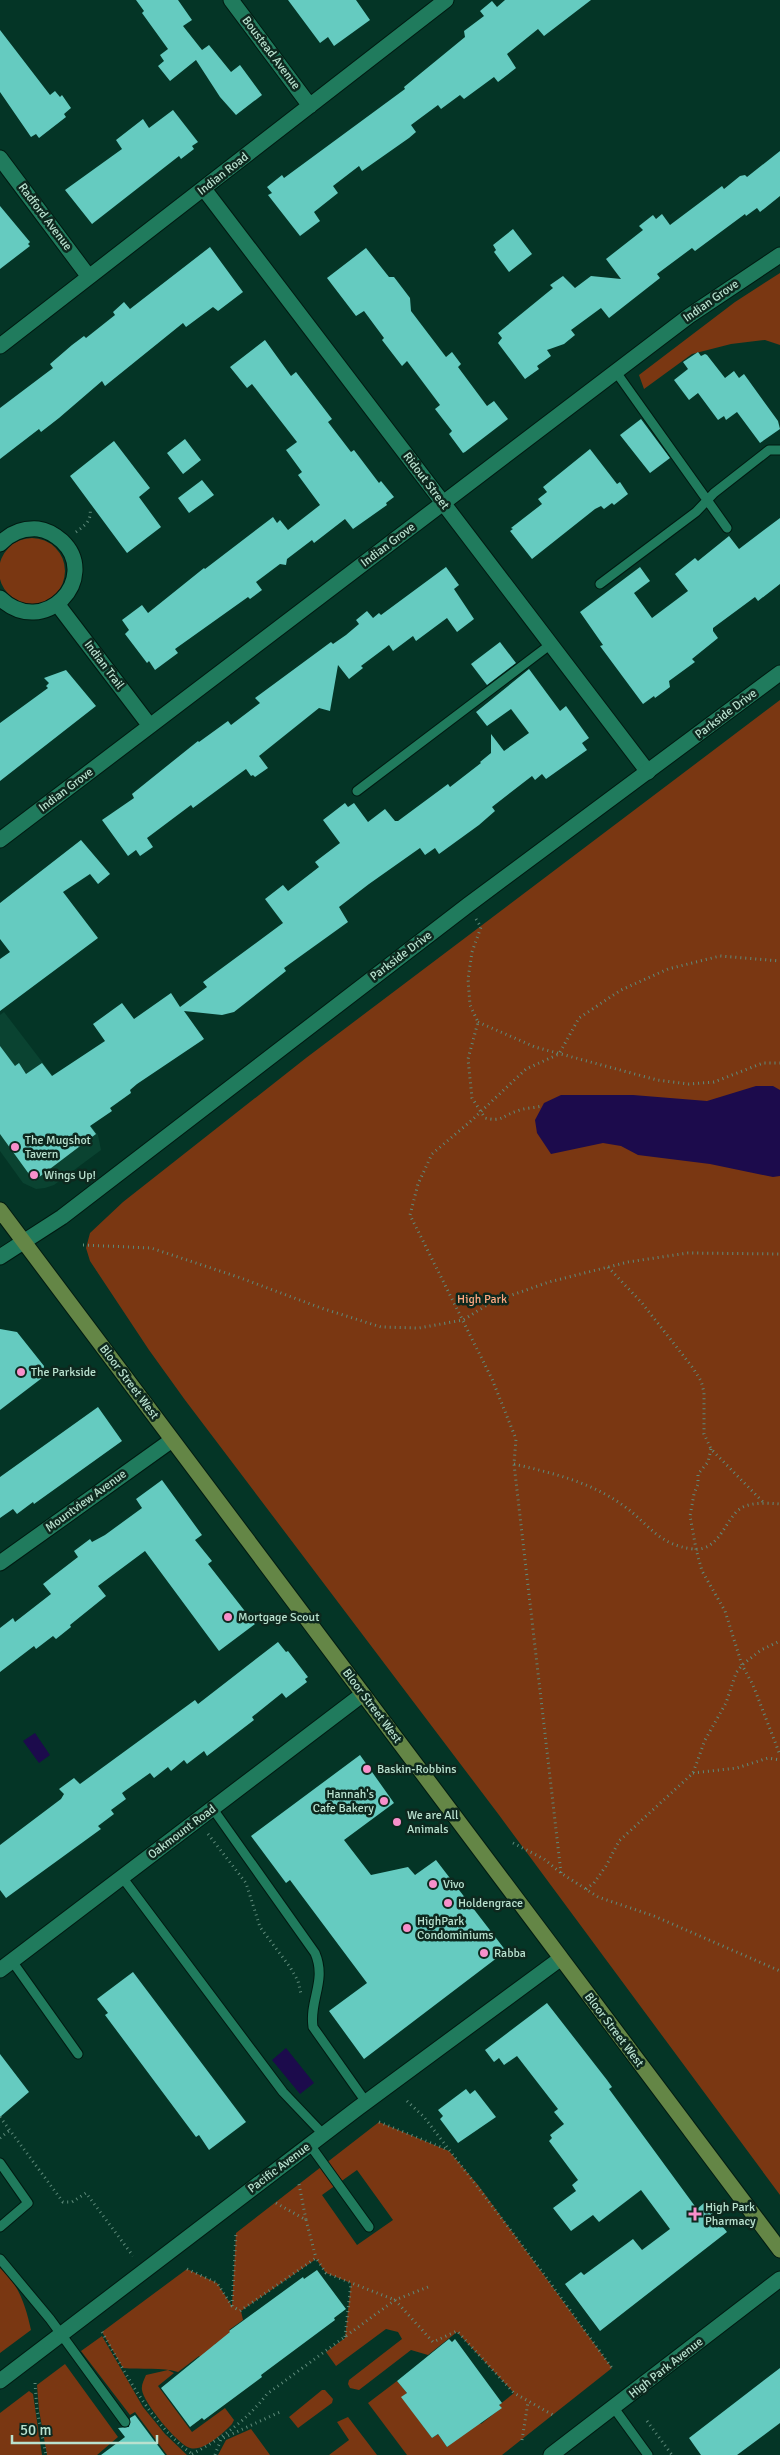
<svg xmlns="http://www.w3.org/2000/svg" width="780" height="2455" viewBox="0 0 780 2455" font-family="Signika,sans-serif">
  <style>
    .built { fill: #0a4331 }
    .green { fill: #7a3712; fill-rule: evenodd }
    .water { fill: #1c0b4c }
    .building { fill: #65cbc0 }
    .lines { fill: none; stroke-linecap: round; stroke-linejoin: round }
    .service-casing { stroke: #011a11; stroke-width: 11 }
    .minor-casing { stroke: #011a11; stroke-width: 17 }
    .tertiary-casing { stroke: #011a11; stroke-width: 17 }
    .secondary-casing { stroke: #011a11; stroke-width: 17 }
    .primary-casing { stroke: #011a11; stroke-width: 17 }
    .path { stroke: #5f8b7b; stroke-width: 3; stroke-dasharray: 1 4; stroke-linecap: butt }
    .service { stroke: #207b5d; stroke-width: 9 }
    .minor { stroke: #207b5d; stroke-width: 15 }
    .tertiary { stroke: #207b5d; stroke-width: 15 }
    .secondary { stroke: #207b5d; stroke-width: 15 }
    .primary { stroke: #648646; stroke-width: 15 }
    .poi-dot { fill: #f890cb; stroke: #0d281e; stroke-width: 2 }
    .labels { text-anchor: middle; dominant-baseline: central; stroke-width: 5; stroke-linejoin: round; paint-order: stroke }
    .street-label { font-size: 12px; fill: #b9e1cf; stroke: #0d281e }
    .poi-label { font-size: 12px; fill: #b9e1cf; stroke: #0d281e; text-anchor: start }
    .park-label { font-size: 12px; fill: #fda982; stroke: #0d281e }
  </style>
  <rect width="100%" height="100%" fill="#043526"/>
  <path class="built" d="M4 1012 98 1135 101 1150 54 1185 45 1188 36 1189 23 1183 0 1151V1015Z"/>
  <path class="green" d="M780 273V345L765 340 731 344 692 354 644 389 639 375 735 302Z
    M-1 571a33 33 0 1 1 66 0a33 33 0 1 1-66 0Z
    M780 700V2195L499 1815 185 1400 149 1350 90 1261 86 1248 90 1233 123 1202 306 1058Z
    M379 2122 449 2151 478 2185 612 2368 502 2455H407L368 2403 397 2381 407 2393 402 2397 432 2438 438 2434 447 2447 478 2421 481 2424 501 2408 499 2405 514 2393 457 2332 428 2355 411 2350 359 2390 350 2388 348 2384 349 2380 402 2339 398 2332 386 2329 336 2366 326 2352 345 2338 351 2283 326 2273 316 2259 241 2311 243 2320 229 2330 231 2334 215 2344 216 2347 201 2358 199 2356 178 2372C163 2367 140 2370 123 2368L102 2332 187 2269 217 2283 232 2306 236 2233ZM357 2170 393 2220 357 2245 322 2195Z
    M0 2268C19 2284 26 2307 31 2330L0 2353Z
    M102 2336 143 2407 165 2434 187 2455H167L135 2412 130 2415 81 2351Z
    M65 2364 118 2437 97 2455H47L39 2410 37 2385Z
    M168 2370 174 2373 158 2386 192 2432 225 2408 234 2420 232 2424C224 2432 204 2452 190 2448 178 2445 143 2402 142 2390 141 2385 144 2380 146 2375Z
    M322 2390H325L333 2399 332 2403 298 2428 289 2417Z
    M29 2391 33 2394 42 2455H0V2413Z
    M348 2417 377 2455H329L349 2440 337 2422Z
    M251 2429 270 2455H218L226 2440Z"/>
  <path class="water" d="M756 1086H773L780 1090V1176L773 1177 710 1164 638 1155 621 1146 603 1143 551 1154 537 1133 535 1120 544 1103 561 1095H633L707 1101Z
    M35 1733 50 1755 39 1763 23 1741Z
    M286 2048 314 2083 300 2094 272 2060Z"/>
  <path class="building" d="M136 0H178L192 20 183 26 202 50 209 45 231 72 240 65 262 95 236 115 220 97 196 60 170 81 158 66 164 61 160 55 168 49 142 13 144 11Z
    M288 0H356L370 20 334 46 328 37 320 43Z
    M505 0H591L544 36 538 29 507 54 516 68 498 82 494 77 464 99 460 95 441 109 438 105 411 125 416 132 409 138 362 171 359 166 333 186 338 193 314 212 320 221 300 236 268 195 272 193 267 187 282 175 284 178 405 89 404 87 465 37 464 31 484 16 480 11 492 1 497 7Z
    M0 30 50 95 55 91 60 97 62 95 71 108 64 114 66 117 39 138 36 134 31 137 0 92Z
    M173 110 198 142 192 146 194 149 181 159 179 156 92 224 65 190 122 149 116 140 143 119 149 128Z
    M780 151V196L760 212 757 208 746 216 745 214 695 251 692 248 657 274 660 278 609 318 601 308 571 330 575 335 564 344 547 350 551 356 537 366 539 369 525 379 498 343 502 338 498 333 553 288 550 285 563 276 575 288 591 276 621 279 606 259 643 230 639 226 653 215 656 219 662 214 670 225 722 186 724 189 740 176 745 175 747 177Z
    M0 206 30 242 28 244 30 246 0 269Z
    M513 229 532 254 509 272 494 252 496 250 493 245Z
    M210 247 243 292 218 311 213 307 186 327 183 323 105 386 102 381 59 418 41 432 39 429 0 459V408L53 368 50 364 72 345 84 336 86 338 115 315 113 312 124 302 130 309Z
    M366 248 389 277H394L410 298 411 311 446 357 452 352 461 364 458 367 487 406 494 401 508 419 465 452 463 453 449 434 452 431 435 409 440 405 407 361 402 366 382 340 384 338 364 311 356 316 327 278Z
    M265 340 291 376 296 372 306 385 332 419 328 422 351 452 354 450 379 483 381 481 394 497 386 503 387 505 353 529 345 519 314 543 312 540 287 559 286 565 280 564 256 582 262 590 250 599 248 597 175 649 178 653 155 670 149 661 147 663 125 634 129 630 122 620 142 605 148 613 204 568 205 569 273 517 277 523 280 520 288 530 320 505 298 475 302 472 286 450 297 442 252 384 247 388 230 367Z
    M698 352 701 356 705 354 707 355 725 378 734 371 739 378 744 374 778 421 780 429 760 443 737 412 726 420 724 416 718 420 698 393 689 400 674 380 688 369 683 362Z
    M641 419 670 458 650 473 620 435Z
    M185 439 201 460 183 474 167 453Z
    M114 441 150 488 139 497 161 527 127 553 70 476Z
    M590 449 617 484 620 482 628 494 614 505 612 503 604 509 601 506 595 509 532 559 510 531 513 529 511 528 542 504 538 499 547 492 543 487Z
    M202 480 214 495 189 513 178 498Z
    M780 518V584L758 601 755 597 713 628V631L718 638 692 659 695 662 669 681 670 687 655 698 654 696 643 704 600 646 603 645 580 612 640 567 650 581 634 593 652 618 688 591 675 574 695 558 698 561 729 536 739 549Z
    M446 567 459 585 454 589 474 619 457 632 447 618 416 641 413 636 393 651 389 645 361 666 363 668 349 679 338 665 330 711 319 708 259 756 268 768 255 777 253 775 251 776 246 769 193 808 191 805 147 838 153 847 140 856 136 850 128 856 102 820 134 798 132 794 198 741 199 742 228 721 231 725 260 703 255 698 331 642 333 644 346 635 359 624 356 620 367 611 373 618 379 613 381 615Z
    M500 642 516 663 487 685 471 664Z
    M529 669 560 711 566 706 589 738 582 743 587 750 546 779 542 774 535 780 532 776 492 807 495 811 479 825 439 854 435 848 425 855 420 848 369 884 339 907 348 922 284 968 286 971 234 1012 222 1015 184 1011 204 1039 137 1084 130 1090 131 1093 110 1108 112 1111 90 1126 96 1134 34 1181 0 1134V1046L15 1066 19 1063 26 1074 42 1063 52 1076 105 1041 93 1024 122 1003 134 1019 171 993 180 1007 207 987 203 982 283 923 265 899 283 885 288 891 319 867 315 862 340 843 323 820 345 803 348 807 354 803 368 822 385 809 395 821H398L448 784 450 787 481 763 480 762 491 753V734L504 751 529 733 511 709 487 726 476 712Z
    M66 670 96 706 0 781V723L48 688 46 686 49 683 44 678Z
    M81 840 110 874 98 884 90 874 63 892 98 938 0 1011V959L10 952 0 939V903Z
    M0 1329 17 1332 44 1366 42 1378 0 1410Z
    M98 1407 122 1441 34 1504 33 1502 17 1514 13 1509 0 1518V1477Z
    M162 1480 202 1535 195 1540 212 1561 208 1564 255 1624 219 1651 145 1551 98 1586 106 1596 70 1625 71 1627 56 1639 53 1636 36 1649 34 1646 0 1672V1628L13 1618 15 1622 51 1594 43 1584 78 1557 74 1551 90 1539 92 1542 105 1535 142 1508 136 1499Z
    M278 1642 286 1652 288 1651 308 1677 305 1679 307 1682 286 1698 282 1693 252 1717 254 1720 207 1756 204 1751 187 1764 184 1760 171 1771 168 1767 154 1778 150 1773 122 1793 126 1799 111 1810 114 1814 98 1826 101 1829 6 1898 0 1890V1845L61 1799 64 1794 59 1789 74 1778 80 1784 195 1700 198 1704Z
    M360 1755 394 1803 344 1840 371 1875 408 1867 415 1875 436 1860 506 1951 364 2059 329 2011 367 1983 290 1880 286 1883 251 1836Z
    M133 1972 246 2122 209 2150 199 2135 196 2137 105 2015 108 2013 97 1999Z
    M547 2003 607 2080 612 2087 609 2089 697 2209 704 2203 727 2232 600 2331 565 2284 581 2272 584 2275 633 2239 642 2250 670 2229 641 2190 599 2222 593 2215 571 2231 553 2208 576 2191 572 2185 578 2180 549 2141 552 2138 550 2135 564 2124 554 2112 558 2109 517 2056 504 2065 499 2058 494 2062 485 2050Z
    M0 2054 29 2092 0 2117Z
    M466 2089 470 2094 475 2090 496 2117 458 2143 440 2119 443 2116 438 2110Z
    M317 2270 346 2309 334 2318 335 2320 261 2375 262 2377 204 2420 202 2418 190 2427 161 2388 230 2332 229 2331 303 2277 304 2279Z
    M449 2339 452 2342 455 2339 502 2403 499 2405 502 2408 447 2447 438 2434 432 2438 401 2397 407 2393 397 2381Z
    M780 2368V2423L737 2455H701L689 2438Z
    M135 2415 165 2455H101L125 2437 118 2428 129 2427 130 2418Z"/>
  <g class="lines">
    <defs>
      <path id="service" d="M616 372 727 528
        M600 584 696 512 714 493 769 450H780
        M357 791 551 644
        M213 1809 315 1953C327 1981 309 2000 313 2027L366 2102
        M122 1877 283 2092 323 2134
        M12 1961 78 2054
        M310 2145 369 2227
        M0 2163 28 2203 0 2227
        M0 2259 50 2319 125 2422
        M614 2408 648 2455"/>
      <path id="minor" d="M231 0 310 106
        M0 158 89 277
        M204 189 648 772
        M0 346 446 0
        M0 544C10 533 23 528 38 529 47 530 55 535 62 541 101 578 44 640 0 598
        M58 605 150 726
        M0 840 689 316 780 255
        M0 1563 172 1440
        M0 1970 363 1694
        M0 2381 358 2108 560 1959"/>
      <path id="tertiary" d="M551 2455 780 2279"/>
      <path id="secondary" d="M0 1257 62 1217 468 905 780 673"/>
      <path id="primary" d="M0 1210 780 2250"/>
    </defs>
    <use href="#service" class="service-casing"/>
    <use href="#minor" class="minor-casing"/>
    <use href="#tertiary" class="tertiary-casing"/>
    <use href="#secondary" class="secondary-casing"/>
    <use href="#primary" class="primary-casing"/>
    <path class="path" d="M76 532C84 526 92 521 90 509
      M476 919 481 927 472 952 468 979 470 1005 478 1022 468 1059 472 1098 485 1118C502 1122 502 1116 517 1111 524 1108 534 1108 542 1106
      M478 1022 535 1047 657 1080 689 1084 714 1082 763 1063H780
      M83 1245 151 1248 238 1277 321 1308 381 1327 419 1328 463 1320 492 1302 549 1282 628 1262 688 1253 780 1254
      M608 1267 642 1303 693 1368 701 1381 704 1392V1434L711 1449 763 1502
      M711 1449 708 1462 698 1474V1484L694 1494 690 1516 696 1549 702 1571 725 1611 742 1665 753 1685 780 1755
      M514 1464C552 1473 591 1482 624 1506 649 1524 658 1545 693 1549 721 1552 725 1516 743 1507 754 1502 768 1503 780 1504
      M693 1773 737 1768 768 1758 780 1760
      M208 1834 246 1883 260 1927 290 1967 298 1981 301 1994
      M513 1843 544 1859 561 1873 598 1897 654 1916 780 1971
      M561 1873 514 1464 516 1439 492 1379 410 1215 418 1184 432 1154 472 1120 526 1069 559 1054 579 1018 621 990 668 969 720 956 780 961
      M586 1889 594 1883 606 1866 619 1841 693 1773 705 1740 726 1703 736 1673 742 1665 761 1650 780 1641
      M407 2101 424 2117 538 2266 612 2368
      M0 2117 63 2202H72L86 2193 133 2256
      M379 2122 448 2150
      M0 2138 10 2130
      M276 2203 306 2220 299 2184
      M306 2220 316 2258
      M187 2269 217 2283 232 2306 240 2311 316 2258 326 2273 395 2300 433 2342 457 2331 514 2393 553 2415
      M232 2306 236 2233
      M102 2332C127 2376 151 2424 192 2454
      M345 2337 351 2283
      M35 2383 37 2410 46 2455
      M647 2421 672 2455
      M522 2440 528 2402
      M192 2454C221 2439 247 2420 267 2394L395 2300 428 2287
      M215 2455 221 2439 280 2412"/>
    <use href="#service" class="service"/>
    <use href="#minor" class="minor"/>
    <use href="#tertiary" class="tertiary"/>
    <use href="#secondary" class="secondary"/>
    <use href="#primary" class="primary"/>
  </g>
  <g class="poi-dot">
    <circle cx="15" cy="1147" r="5"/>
    <circle cx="34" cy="1175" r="5"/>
    <circle cx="21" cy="1372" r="5"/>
    <circle cx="228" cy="1617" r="5"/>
    <circle cx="367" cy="1769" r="5"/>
    <circle cx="384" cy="1801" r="5"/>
    <circle cx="397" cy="1822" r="5"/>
    <circle cx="433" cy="1884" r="5"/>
    <circle cx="448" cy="1903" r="5"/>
    <circle cx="407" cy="1928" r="5"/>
    <circle cx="484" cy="1953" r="5"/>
    <path d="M692.5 2206.5h5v5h5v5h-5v5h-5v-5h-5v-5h5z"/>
  </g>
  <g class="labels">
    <g class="street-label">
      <text transform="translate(271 53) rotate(53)">Boustead Avenue</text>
      <text transform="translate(223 174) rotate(-38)">Indian Road</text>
      <text transform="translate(45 217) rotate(53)">Radford Avenue</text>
      <text transform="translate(711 301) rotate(-35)">Indian Grove</text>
      <text transform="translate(426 481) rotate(53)">Ridout Street</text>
      <text transform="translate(388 545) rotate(-37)">Indian Grove</text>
      <text transform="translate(104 665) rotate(53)">Indian Trail</text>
      <text transform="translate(726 714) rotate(-37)">Parkside Drive</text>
      <text transform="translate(66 790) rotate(-37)">Indian Grove</text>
      <text transform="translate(401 956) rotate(-37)">Parkside Drive</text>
      <text transform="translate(129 1382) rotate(53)">Bloor Street West</text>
      <text transform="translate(86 1501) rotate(-36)">Mountview Avenue</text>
      <text transform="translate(372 1706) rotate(53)">Bloor Street West</text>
      <text transform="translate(182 1832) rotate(-37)">Oakmount Road</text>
      <text transform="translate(614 2030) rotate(53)">Bloor Street West</text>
      <text transform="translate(279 2168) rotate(-37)">Pacific Avenue</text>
      <text transform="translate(666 2368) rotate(-38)">High Park Avenue</text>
    </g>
    <g class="poi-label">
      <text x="25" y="1140">The Mugshot<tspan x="25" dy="14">Tavern</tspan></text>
      <text x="44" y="1175">Wings Up!</text>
      <text x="31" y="1372">The Parkside</text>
      <text x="238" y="1617">Mortgage Scout</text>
      <text x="377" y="1769">Baskin-Robbins</text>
      <text x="374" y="1794" text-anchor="end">Hannah's<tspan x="374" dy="14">Cafe Bakery</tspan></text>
      <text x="407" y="1815">We are All<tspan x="407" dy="14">Animals</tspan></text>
      <text x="443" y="1884">Vivo</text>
      <text x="458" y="1903">Holdengrace</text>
      <text x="417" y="1921">HighPark<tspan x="417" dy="14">Condominiums</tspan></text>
      <text x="494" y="1953">Rabba</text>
      <text x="705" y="2207">High Park<tspan x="705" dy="14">Pharmacy</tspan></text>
    </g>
    <g class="park-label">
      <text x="482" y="1299">High Park</text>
    </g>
  </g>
  <path d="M12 2435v8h145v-8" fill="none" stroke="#b9e1cf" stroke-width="2.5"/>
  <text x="20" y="2435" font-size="15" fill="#b9e1cf" stroke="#0d281e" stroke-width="4" paint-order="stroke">50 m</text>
</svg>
